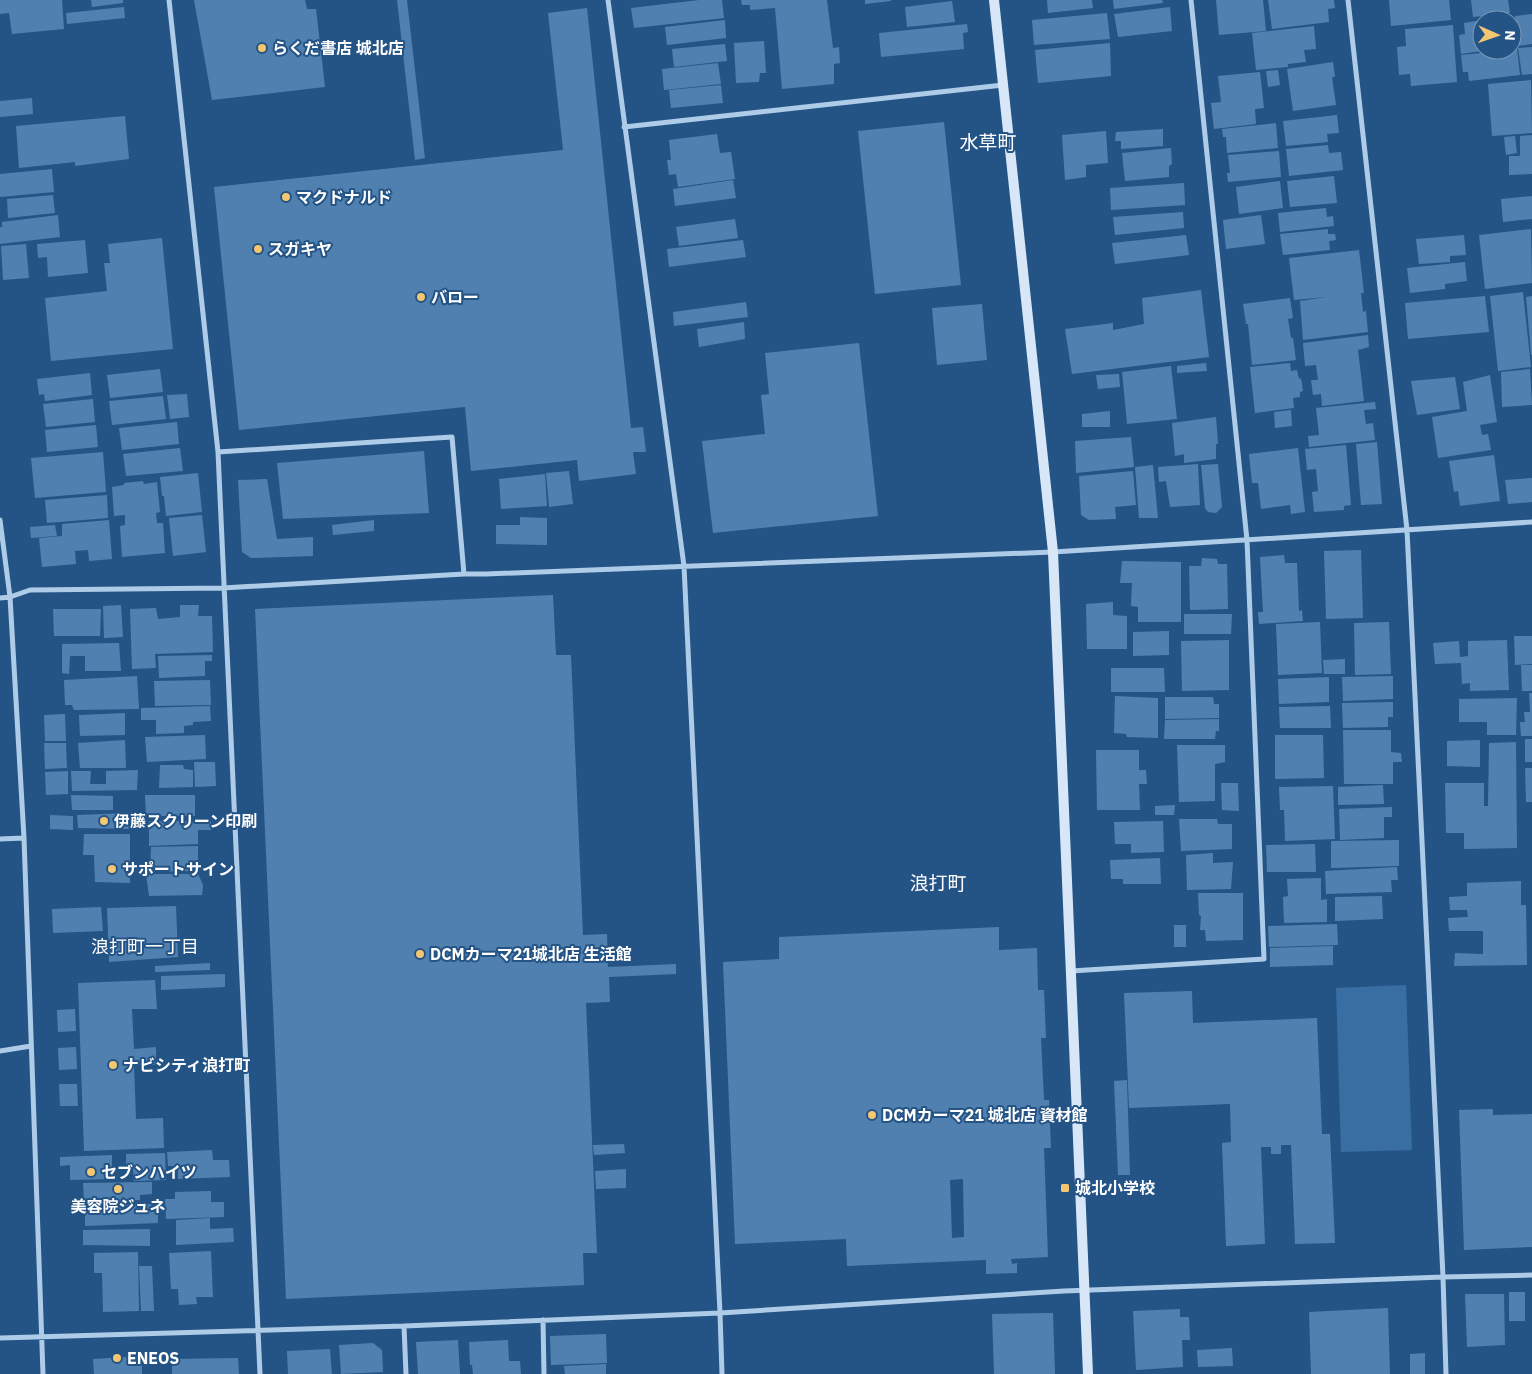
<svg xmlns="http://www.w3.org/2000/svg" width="1532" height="1374" viewBox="0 0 1532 1374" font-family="'IBM Plex Sans','Noto Sans JP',sans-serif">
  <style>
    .green { fill: #386ea2 }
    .building { fill: #5080af; fill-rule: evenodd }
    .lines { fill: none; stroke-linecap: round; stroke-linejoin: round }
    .street { stroke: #aecce8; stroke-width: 5 }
    .secondary { stroke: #d8e7f7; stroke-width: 10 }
    .poi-dot { fill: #f3c672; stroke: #245485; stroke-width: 2 }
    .labels { text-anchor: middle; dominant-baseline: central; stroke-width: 4; stroke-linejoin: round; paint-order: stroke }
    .poi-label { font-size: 16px; font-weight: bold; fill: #fff; stroke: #245485; text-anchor: start }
    .neighbourhood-label { font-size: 18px; fill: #fff; stroke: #245485 }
    .quarter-label { font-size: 19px; fill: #fff; stroke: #245485 }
  </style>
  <rect width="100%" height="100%" fill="#245485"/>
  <path class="green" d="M1406 985 1412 1150 1341 1152 1336 988Z"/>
  <path class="building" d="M0 0H62L64 29 12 34 9 13 0 14Z
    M91 0H123V3L92 7Z
    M194 0H305L307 9H316L325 87 212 100Z
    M397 0H407L425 158 415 160Z
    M699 0H722L724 18 634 28 631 8Z
    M741 0H827L833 48 839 47 840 63 834 64V84L782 89 775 8 750 10V5H742Z
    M865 0H891V1L865 4Z
    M1047 0H1092L1093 8 1048 13Z
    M1113 0H1162L1163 3 1114 9Z
    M1216 0H1263L1266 31 1219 35Z
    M1268 0H1334L1335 8 1328 9 1329 22 1272 29Z
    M1389 0H1449L1451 20 1391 26Z
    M1471 0H1508L1510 13 1473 17Z
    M952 1 955 22 907 27 905 7Z
    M124 7 125 18 67 24 66 13Z
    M1170 7 1172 31 1118 37 1114 14Z
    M587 8 631 428 643 427 646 452H633L636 474 579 481 577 460 471 471 465 407 239 430 214 187 563 150 548 13Z
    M1107 13 1110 39 1034 45 1032 20Z
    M1532 14V44L1518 46 1515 16Z
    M1513 17 1517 47 1512 48V20H1496V19Z
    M725 20 726 38 667 45 665 27Z
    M1482 20V51L1461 54 1459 35 1465 34 1464 23Z
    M967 24 968 32 963 33 964 49 881 57 879 33Z
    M1453 25 1457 82 1411 86 1410 74 1399 75 1397 47 1406 46 1405 29Z
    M1314 26 1316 49 1304 50 1306 62 1288 64V67L1256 70 1252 33Z
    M764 41 766 73H760L759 82 736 83 734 43Z
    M1110 43 1111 76 1038 83 1035 50Z
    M725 44 727 61 674 67 672 49Z
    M1532 47V74L1522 75 1518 48Z
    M1517 48 1520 75 1469 81 1468 72H1463L1461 55 1512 50V49Z
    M1333 62 1335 77H1332L1336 105 1293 111 1287 69Z
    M718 63 721 84 664 90 662 69Z
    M1278 70 1280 85 1268 87 1266 71Z
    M1260 72 1264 108 1255 109 1256 124 1214 129 1211 103 1221 102 1218 76Z
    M1531 80 1532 133 1492 136 1488 84Z
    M721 85 723 103 671 108 669 90Z
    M32 98 33 114 0 117V101Z
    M1337 115 1339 133 1327 134 1328 142 1286 146 1283 121Z
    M125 116 129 159 75 166V162L19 168 16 126Z
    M944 122 961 285 875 294 858 131Z
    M1276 123 1278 148 1227 153 1226 137H1223L1222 129Z
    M1163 129V146L1121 149V141H1115L1116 132Z
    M1106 131 1108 163 1086 165V177L1065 180 1062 135Z
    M717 134 720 153 731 152 735 179 678 187 676 174 669 175 667 160H671L669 140Z
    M1532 135V174L1509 175V156H1520V136Z
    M1515 136 1517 153 1506 155 1504 137Z
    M1328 145 1329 153 1341 152 1343 170 1289 176 1286 149Z
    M1171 148 1172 164 1169 166V177L1125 181 1122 153Z
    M1279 151 1281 177 1228 182 1227 173H1230L1228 155Z
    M52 169 54 192 0 197V174Z
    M1334 176 1337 203 1290 207 1287 181Z
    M733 180 736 198 675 206 673 189Z
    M1280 181 1283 208 1239 214 1236 187Z
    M1184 183 1185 205 1111 210 1110 188Z
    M53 195 55 213 8 218 7 199Z
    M1532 196V219L1503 222 1501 199Z
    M1326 208 1327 217 1333 216 1334 226 1280 232 1278 213Z
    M1183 212 1184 228 1115 235 1113 217Z
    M58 215 60 237 0 244V227H2V222Z
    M1261 215 1265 244 1226 249 1223 220Z
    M735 219 738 238 679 246 676 227Z
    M1328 229V234H1335L1336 240 1329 241 1330 250 1283 255 1280 234Z
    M1531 229 1532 283 1485 289 1479 235Z
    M1186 235 1189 255 1115 264 1112 243Z
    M1464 235 1466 255 1450 256V262L1419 264 1416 239Z
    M162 238 173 349 51 361 45 298 107 291 104 263H110L108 244Z
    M85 240 88 273 48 277 47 257 38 258 37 244Z
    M743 240 746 257 669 267 667 249Z
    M26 244 29 278 3 280 1 246Z
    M1359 250 1364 293H1361L1363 312 1366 311 1368 332 1303 340 1300 301 1326 297 1294 300 1289 258Z
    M1465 262 1467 281 1445 284V289L1410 293 1407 268Z
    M1201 290 1209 357 1072 374 1065 329 1113 323V330L1144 324 1142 298Z
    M1523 292 1531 367 1498 371 1490 296Z
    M1485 296 1489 332 1408 339 1405 303Z
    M1532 296V355H1531L1526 297Z
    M1290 298 1293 318 1288 319 1291 338H1293L1296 360 1252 365 1248 324H1246L1243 304Z
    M746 302 748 317 674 326 673 312Z
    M982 304 987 360 937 365 932 308Z
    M744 322 745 339 699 347 697 329Z
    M1368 335 1369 347 1358 350 1364 401 1322 406 1321 394 1313 395 1311 380H1318L1316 365 1305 366 1303 343Z
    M859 343 878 516 713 533 702 441 765 434 761 395 769 394 765 353Z
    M1206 363 1207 371 1177 373V366Z
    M1290 363 1291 371 1297 370 1299 379 1301 378 1303 391 1300 392V397L1293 398 1294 408 1255 413 1250 367Z
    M1171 366 1177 419 1127 424 1122 372Z
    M160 369 163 392 110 398 107 375Z
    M1530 369 1532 405 1502 407 1501 372Z
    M90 373 92 395 45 401 44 394 39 395 37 379Z
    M1119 374 1120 387 1098 389 1096 375Z
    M1490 375 1497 422 1480 425 1482 435 1488 434 1491 450 1438 458 1432 417 1467 411 1463 382Z
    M1455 377 1460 409 1417 415 1411 381Z
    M187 394 189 417 170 419 167 395Z
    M163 396 166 419 112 425 109 401Z
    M93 399 95 422 46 427 43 404Z
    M1375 402 1376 409 1364 410 1366 424 1373 423 1375 440 1309 447 1308 436 1319 435 1316 408Z
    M1291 410 1292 426 1275 428 1274 412Z
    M1110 411V427H1082V414Z
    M1216 417 1218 444H1216V459L1184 463V454L1175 456 1172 423Z
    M177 422 179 444 122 450 119 428Z
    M96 425 98 447 47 452 45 430Z
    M1131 437 1134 467 1076 473 1075 441Z
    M1377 442 1382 504 1361 505 1356 444Z
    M1346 445 1351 505 1344 506V510L1314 512 1312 492 1318 491 1316 469 1307 470 1305 449Z
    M180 448 183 471 126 476 123 454Z
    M1298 448 1305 512 1291 514 1290 505 1261 509 1258 483H1252L1249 454Z
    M424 451 429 513 283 519 277 463Z
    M103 452 106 492 35 498 31 458Z
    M1494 455 1500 501 1460 506 1458 491 1454 492 1449 461Z
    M1198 464 1200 505 1170 507 1166 481 1159 482 1158 467Z
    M1218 464 1222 507 1216 513 1208 512 1205 508 1201 465Z
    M1153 465 1158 518H1139L1135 467Z
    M569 471 573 504 549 507 546 473Z
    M1133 471 1136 505 1115 507 1116 519 1089 520 1081 515 1079 476Z
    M198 473 202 512 166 516 164 496H162L160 477Z
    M545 474 547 506 501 509 499 479Z
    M1532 478V502L1508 504 1505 480Z
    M267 479 277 539 313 537V556L251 558 242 552 238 480Z
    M143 481 144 484 157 482 160 512 156 513 157 523H163L165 553 122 557 120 526 125 525V515L114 516 112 487 124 485V483Z
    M107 495 108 518 47 523 45 500Z
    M202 515 206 552 173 556 169 518Z
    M520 517 547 518V545L496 544V525H520Z
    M109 520 112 559 89 561 88 550 75 551 76 564 42 567 39 538 62 536V524Z
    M374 520V531L333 535 332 525Z
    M55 525 57 536 31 538 30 527Z
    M1361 550 1363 618 1326 619 1324 551Z
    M1284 555 1285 563H1297L1299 611 1302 610 1303 621 1259 624 1258 612H1263L1260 557Z
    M1202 558 1217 559 1218 564H1227L1228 609 1190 610 1189 566H1201Z
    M1122 561 1181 562V622H1138V607L1131 606 1132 583H1120Z
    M553 595 556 655H571L583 935 607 934 608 967 676 964V974L609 977 610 1002 586 1003 597 1253H583L584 1285 286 1299 255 609Z
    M1113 602V615L1127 616V649H1087L1086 604Z
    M121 605 123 637 104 638 103 606Z
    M180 605H199L198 616H212L213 652 155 654 156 668 132 669 130 609 156 608 158 619 180 617Z
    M53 609H101L100 636H54Z
    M1184 614H1232L1231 634H1184Z
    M1320 622 1322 673 1278 675 1276 624Z
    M1389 622 1391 674 1355 675 1354 623Z
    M1169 631V655L1133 656V632Z
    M1514 636H1532V664L1515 665Z
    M1229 640V690L1182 691 1181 641Z
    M1507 640 1509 690 1470 691V683L1462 684 1461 663 1435 664 1433 643 1459 641 1460 657 1468 656V641Z
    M119 643 121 671H85V656H70L69 674 62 673V644Z
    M212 655V661H205V676L159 678 158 656Z
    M1345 659V674H1324L1323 660Z
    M1521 665H1532V691H1522Z
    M1111 668H1164L1165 692H1111Z
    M137 676 139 709 74 710 72 705H65L64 680Z
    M1393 676V699L1343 701 1342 677Z
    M1329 677V702L1279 704 1278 679Z
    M210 680 211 705 155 706 154 681Z
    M1529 693H1532V736H1521L1520 722H1525L1524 712H1530Z
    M1115 696 1158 698V738L1127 737 1126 734 1114 733Z
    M1165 697H1213L1214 704H1219V718L1165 719Z
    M1517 698 1516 735H1487V722H1459V699Z
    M1393 702V717H1388V727L1343 728 1342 703Z
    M210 706 211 721 193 722V725L184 726V733L156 734V720H141V708Z
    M1330 706 1331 728H1280L1279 707Z
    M125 713V735L80 736 79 715Z
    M65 714 66 741H45L44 715Z
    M1219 719V731H1216L1215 739H1164L1165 720Z
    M1343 730H1391V752L1401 753 1402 762H1393V784H1344Z
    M205 735 206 759 147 762 145 737Z
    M1275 735H1323L1324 778 1275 779Z
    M1525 739H1532V762H1525Z
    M125 740 126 768H80L78 743Z
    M1480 740V767L1447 766V741Z
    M1516 742 1517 848 1464 849V833H1446L1445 783H1484V806H1488L1489 743Z
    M44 743H66L67 768 45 769Z
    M1177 745H1225V762L1215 764V801L1179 802Z
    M1096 750H1139V770H1146L1147 784H1139L1140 810H1097Z
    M194 762H215L216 786 195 787Z
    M160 765H183L184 769 193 770V787L159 788Z
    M1525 768H1532V802H1526Z
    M138 770 137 790 72 791 71 771H91L90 784H106V771Z
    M68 771V794L46 795 45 772Z
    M1221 783H1238L1239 811 1222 810Z
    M1383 785 1384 804 1338 805V787Z
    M1333 786 1335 839 1285 841 1284 810H1280L1279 787Z
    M71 795 113 796V810H72Z
    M145 795H195V816H146Z
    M1175 805 1174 815H1155V806Z
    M1392 807V817H1384V838L1340 840 1339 809Z
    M129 813 131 829 78 828 77 815Z
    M50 815 73 816V830L50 829Z
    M1179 819H1217L1218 824H1232V849L1181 851Z
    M149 821H211V830H198V844L149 846Z
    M1163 821 1164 852 1131 853V844H1115L1114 822Z
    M84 834H130V883L95 882 94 855H83Z
    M1399 840V866L1331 868V841Z
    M1315 844 1316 872H1267L1266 845Z
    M198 846V871L150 872 151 847Z
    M1213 853V863L1233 862 1231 889 1187 890 1186 855Z
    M1160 858 1161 884H1123V879H1111L1110 860Z
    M1397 867 1398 880H1391L1392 892 1326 894 1325 871Z
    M146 874H198L203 885 202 895 149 896Z
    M1321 878V900L1327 899V922L1284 923 1283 897 1288 896 1287 879Z
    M1521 881V905H1526L1527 965 1454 966 1455 953 1483 954V931H1449L1448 918 1468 917 1467 910H1450L1449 897 1467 896V883Z
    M1198 893H1243V940L1206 941 1205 930H1200L1201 916 1199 915Z
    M1382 896 1383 919 1335 921V897Z
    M176 906 178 957 109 962 107 908Z
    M101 907 103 931 53 933 52 909Z
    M1337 924 1338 945 1269 947 1268 926Z
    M1174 925H1186V947H1174Z
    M999 927V950L1037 948 1038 990H1044L1046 1038H1041L1044 1100H1049L1051 1148H1044L1048 1257 1011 1259 1012 1264 1017 1263V1273L986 1274V1260L847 1266 846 1239 735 1244 723 962 779 959V937ZM963 1179 964 1237 952 1238 950 1180Z
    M1333 946V965L1270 967V948Z
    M210 963V970L155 972V966Z
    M225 974V987L161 990V976Z
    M155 980 157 1009H132L134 1049 156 1047V1065H134L136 1119 163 1118 164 1148 84 1151 78 983Z
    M1192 991 1193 1023 1317 1018 1322 1134H1330L1335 1243 1295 1244 1291 1145H1281V1154H1271V1147H1261L1265 1244 1226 1246 1222 1143 1231 1142 1230 1104 1129 1108 1124 993Z
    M75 1009 76 1031 58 1032 57 1010Z
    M76 1047 77 1069 59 1070 58 1048Z
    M1127 1080 1130 1175H1118L1114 1081Z
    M59 1084H77L78 1106H60Z
    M1493 1109V1115L1532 1114V1247L1464 1250 1459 1110Z
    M624 1144 625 1153 594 1155 593 1145Z
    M212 1150 213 1160H229L230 1177 178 1179V1166H168L167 1152Z
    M165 1153 166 1180 134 1181 133 1169H126V1154Z
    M112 1155V1179L70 1180V1165L60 1166V1157Z
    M626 1169V1188L596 1189 595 1171Z
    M152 1182V1194L140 1195V1200L84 1202 83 1183Z
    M211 1191V1202H224V1217L166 1219 165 1199H175V1192Z
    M158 1204V1223L85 1226V1205Z
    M210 1218V1229L233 1228 234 1242 176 1245V1220Z
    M150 1229V1246L83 1245V1230Z
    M211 1251 213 1297H196L197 1304 179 1305 178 1289H171L169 1253Z
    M138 1252 139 1311 103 1312 102 1273H94V1253Z
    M139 1266H152L154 1311H141Z
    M1509 1292H1525V1321H1509Z
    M1465 1294H1504L1505 1345 1467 1347Z
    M1388 1308 1390 1374H1311L1309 1312Z
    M1180 1309V1317H1189L1190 1340H1182L1183 1367 1136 1370 1133 1311Z
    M1053 1313 1055 1374H994L992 1314Z
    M606 1334 607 1363 551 1365 550 1336Z
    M458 1340 460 1374H418L416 1342Z
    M508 1340 509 1361H520L521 1374H473L472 1365H470L469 1342Z
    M373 1343 382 1350 383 1372 341 1374 339 1345Z
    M1232 1348 1233 1366 1198 1367 1197 1350Z
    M330 1349 332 1374H288L287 1351Z
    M1425 1353V1374H1410V1354Z
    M142 1356V1374H94L93 1359Z
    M238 1358 239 1374H172V1359Z
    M606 1364V1374H565L564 1366Z"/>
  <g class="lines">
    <path class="street" d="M169 0 218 452 260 1374
      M608 0 684 566 720 1313 722 1374
      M1348 0 1407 530 1443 1277 1446 1374
      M624 127 1003 85
      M218 452 452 437 464 574
      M0 520 10 597 24 838 43 1374
      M0 598 10 597 30 590 223 588 464 574H486L1053 552 1532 522
      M0 839 24 838
      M1071 971 1264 959 1247 540 1191 0
      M0 1051 31 1046
      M543 1320 544 1374
      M404 1326 406 1374
      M0 1338 404 1326 720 1313 1064 1291 1443 1277 1532 1275"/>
    <path class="secondary" d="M994 0 1053 552 1088 1374"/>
  </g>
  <g class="poi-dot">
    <circle cx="262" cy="48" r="5"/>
    <circle cx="286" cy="197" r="5"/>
    <circle cx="258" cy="249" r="5"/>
    <circle cx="421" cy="297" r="5"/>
    <circle cx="104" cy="821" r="5"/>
    <circle cx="112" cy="869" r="5"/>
    <circle cx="420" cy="954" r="5"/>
    <circle cx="113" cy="1065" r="5"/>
    <circle cx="872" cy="1115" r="5"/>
    <circle cx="91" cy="1172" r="5"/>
    <rect x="1060" y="1183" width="10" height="10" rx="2.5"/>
    <circle cx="118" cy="1189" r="5"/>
    <circle cx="117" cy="1358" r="5"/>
  </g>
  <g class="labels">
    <g class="poi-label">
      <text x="272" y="48">らくだ書店 城北店</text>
      <text x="296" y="197">マクドナルド</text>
      <text x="268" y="249">スガキヤ</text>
      <text x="431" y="297">バロー</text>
      <text x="114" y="821">伊藤スクリーン印刷</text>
      <text x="122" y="869">サポートサイン</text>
      <text x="430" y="954">DCMカーマ21城北店 生活館</text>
      <text x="123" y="1065">ナビシティ浪打町</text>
      <text x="882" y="1115">DCMカーマ21 城北店 資材館</text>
      <text x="101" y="1172">セブンハイツ</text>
      <text x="1075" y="1188">城北小学校</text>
      <text x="118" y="1206" text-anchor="middle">美容院ジュネ</text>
      <text x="127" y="1358">ENEOS</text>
    </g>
    <g class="neighbourhood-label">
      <text x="145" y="946">浪打町一丁目</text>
    </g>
    <g class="quarter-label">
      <text x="988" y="142">水草町</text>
      <text x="938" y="883">浪打町</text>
    </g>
  </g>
  <g transform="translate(1497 35) rotate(92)"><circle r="24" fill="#245485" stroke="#7c98b6"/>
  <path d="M0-4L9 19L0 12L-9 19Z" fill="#f3c672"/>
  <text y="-8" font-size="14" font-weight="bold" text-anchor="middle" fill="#ffffff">N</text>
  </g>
</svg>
